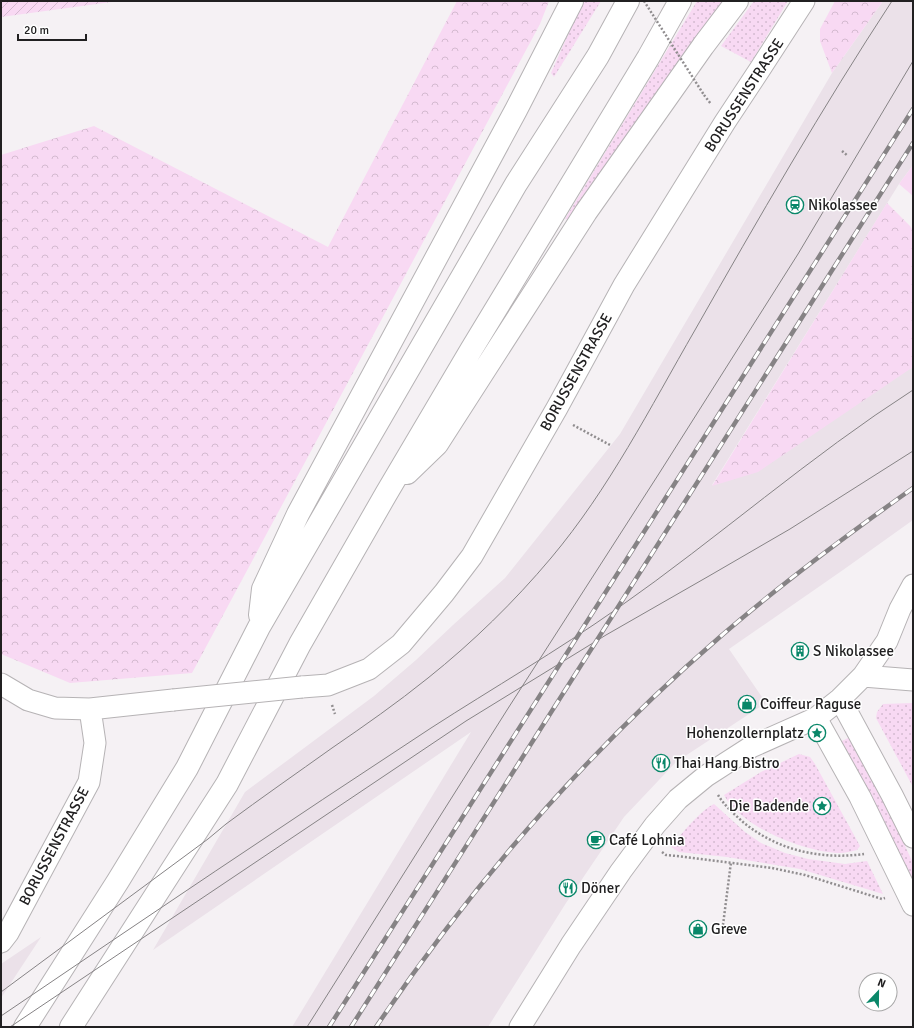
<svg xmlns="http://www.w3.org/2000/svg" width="914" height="1028" viewBox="0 0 914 1028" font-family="Signika,sans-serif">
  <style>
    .built { fill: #ebe1e9 }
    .grass { fill: url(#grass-dots) }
    .forest { fill: url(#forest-crowns) }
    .garden { fill: url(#garden-furrows) }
    .pitch { fill: #f8d9f3 }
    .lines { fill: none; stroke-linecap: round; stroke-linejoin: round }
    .street-casing { stroke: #b6b3b5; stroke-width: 23 }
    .highway-casing { stroke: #b6b3b5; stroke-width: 24 }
    .path { stroke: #908d8f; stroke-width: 2.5; stroke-dasharray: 2 2; stroke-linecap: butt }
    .street { stroke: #fff; stroke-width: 21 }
    .highway { stroke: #fff; stroke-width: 22 }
    .tram { stroke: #868385; stroke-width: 1 }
    .rail-casing { stroke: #868385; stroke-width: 4.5 }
    .rail { stroke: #fff; stroke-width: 3; stroke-dasharray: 9; stroke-linecap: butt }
    .street-bridge-casing { stroke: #b6b3b5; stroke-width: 23; stroke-linecap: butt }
    .path-bridge { stroke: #908d8f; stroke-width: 2.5; stroke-dasharray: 2 2; stroke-linecap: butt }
    .street-bridge { stroke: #fff; stroke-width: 21 }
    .labels { text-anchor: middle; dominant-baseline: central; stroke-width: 3; stroke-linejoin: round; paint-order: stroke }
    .street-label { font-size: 15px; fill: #212021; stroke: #fff }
    .poi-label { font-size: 15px; fill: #212021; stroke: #fff; text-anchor: start }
  </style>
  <defs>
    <pattern id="grass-dots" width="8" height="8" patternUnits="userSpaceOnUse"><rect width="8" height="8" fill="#f8d9f3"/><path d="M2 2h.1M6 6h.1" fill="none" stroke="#d4bad0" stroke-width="1.8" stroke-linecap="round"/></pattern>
    <pattern id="forest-crowns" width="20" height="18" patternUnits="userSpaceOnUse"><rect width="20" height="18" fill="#f8d9f3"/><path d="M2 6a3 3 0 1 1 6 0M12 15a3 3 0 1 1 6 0" fill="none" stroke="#d4bad0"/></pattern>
    <pattern id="garden-furrows" width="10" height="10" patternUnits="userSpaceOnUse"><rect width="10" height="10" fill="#f8d9f3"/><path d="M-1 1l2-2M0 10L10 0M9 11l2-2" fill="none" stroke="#d4bad0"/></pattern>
  </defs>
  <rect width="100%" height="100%" fill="#f5f1f4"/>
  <path class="built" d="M883 1H913V165L899 184 712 485 913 367V520L843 570 729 649 766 703 676 762 624 817 566 903 488 1027H292L471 732 153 950 245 792 374 696 416 660 453 625 505 578 620 434 832 73Z
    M41 937 1 998V964Z"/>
  <path class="grass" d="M583 1H601L554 77 551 73Z
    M697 1H725L570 220 565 219Z
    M754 1H788L751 62 721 46Z
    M913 703V787L876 718 877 712 883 704Z
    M850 737 883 799 913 863V878L911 879 877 808 840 742Z
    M799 754 810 757 815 764 860 846 857 850C852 851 845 853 839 853 804 852 741 827 724 795L761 772Z
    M714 804 745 832 761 843 785 853 808 859 845 864 867 861 883 894 800 869 727 857 679 852 671 847C679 836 702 809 714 804Z"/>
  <path class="forest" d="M457 1H549L540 24 192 673 70 683 1 654V155L94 126 328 247Z
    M835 1H883L832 73 820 41V29Z
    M887 203 910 226 913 231V367L758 472 712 486Z"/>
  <path class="garden" d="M1 1H119L1 17Z"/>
  <path class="pitch" d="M913 165V196L899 184Z"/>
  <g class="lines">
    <defs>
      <path id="street" d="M863 676 913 680
        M1 684 28 700 55 708 90 709 173 700
        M302 687 328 685 369 669 401 644 444 593 472 556 557 408 624 285 725 122 760 69 804 1
        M840 699 892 795 913 837
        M816 718 860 797 913 905
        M1 942 8 933 89 782 95 743 90 709
        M520 1027 571 945 621 871 655 825 678 799 706 776 751 747 816 718 840 699 863 676 887 641 900 609 913 585"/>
      <path id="highway" d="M407 473 437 444 586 212 703 46 737 1
        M260 615 263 589 298 514 516 110 572 1
        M25 1027 118 881 187 768 259 627 516 184 598 56 628 1
        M71 1027 227 784 300 644 386 494 471 350 648 58 680 1"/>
    </defs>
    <use href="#street" class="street-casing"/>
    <use href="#highway" class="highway-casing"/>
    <path class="path" d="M704 95 711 104
      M842 151 848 156
      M573 425 610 445
      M332 705 335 714
      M718 795C724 805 734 814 743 822 777 850 820 860 864 854
      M662 852 666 855 677 856 772 868 805 875 882 899 885 898
      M723 925 731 862"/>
    <use href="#street" class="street"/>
    <use href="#highway" class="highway"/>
    <path class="tram" d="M1 992 208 839 226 824C261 798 297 773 332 748 364 726 397 703 428 678 473 642 514 602 551 558 609 489 650 408 695 330 758 219 822 108 892 1
      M1 1016C144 919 286 823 431 728 493 688 557 651 618 608 718 538 810 456 913 390
      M10 1027 466 721 606 635 709 576 790 529 913 451
      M307 1027 507 710 660 472 798 254 913 61"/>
    <defs>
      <path id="rail" d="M329 1027 913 109
        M351 1027 913 143
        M376 1027C473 883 589 750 721 636 782 583 847 535 913 488"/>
    </defs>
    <use href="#rail" class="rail-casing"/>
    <use href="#rail" class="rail"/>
    <defs>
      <path id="street-bridge" d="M173 700 302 687"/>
    </defs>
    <use href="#street-bridge" class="street-bridge-casing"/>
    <path class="path-bridge" d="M644 1 704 95"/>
    <use href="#street-bridge" class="street-bridge"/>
  </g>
  <defs>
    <symbol id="station-ring" viewBox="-11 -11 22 22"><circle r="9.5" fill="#fff" stroke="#098769" stroke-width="1.5"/><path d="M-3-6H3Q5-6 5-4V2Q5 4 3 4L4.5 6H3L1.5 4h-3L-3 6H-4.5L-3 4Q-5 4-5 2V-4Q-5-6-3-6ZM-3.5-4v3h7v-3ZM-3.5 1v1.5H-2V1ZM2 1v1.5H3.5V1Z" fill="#098769"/></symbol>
    <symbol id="building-ring" viewBox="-11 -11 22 22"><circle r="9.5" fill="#fff" stroke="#098769" stroke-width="1.5"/><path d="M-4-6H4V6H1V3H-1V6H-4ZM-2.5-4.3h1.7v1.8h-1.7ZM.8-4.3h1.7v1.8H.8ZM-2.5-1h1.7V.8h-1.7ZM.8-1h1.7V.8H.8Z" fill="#098769"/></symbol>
    <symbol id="shop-ring" viewBox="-11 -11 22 22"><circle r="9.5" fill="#fff" stroke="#098769" stroke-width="1.5"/><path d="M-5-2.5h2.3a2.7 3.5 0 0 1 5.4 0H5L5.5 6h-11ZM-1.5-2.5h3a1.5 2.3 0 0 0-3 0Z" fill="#098769"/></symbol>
    <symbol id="sight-ring" viewBox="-11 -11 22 22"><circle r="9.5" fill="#fff" stroke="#098769" stroke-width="1.5"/><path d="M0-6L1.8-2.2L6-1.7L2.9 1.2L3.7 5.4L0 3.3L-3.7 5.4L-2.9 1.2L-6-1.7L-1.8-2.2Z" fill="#098769"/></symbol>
    <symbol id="restaurant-ring" viewBox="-11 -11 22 22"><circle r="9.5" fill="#fff" stroke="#098769" stroke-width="1.5"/><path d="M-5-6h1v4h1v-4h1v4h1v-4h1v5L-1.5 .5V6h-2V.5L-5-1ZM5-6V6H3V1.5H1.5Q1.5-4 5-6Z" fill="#098769"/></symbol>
    <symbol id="cafe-ring" viewBox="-11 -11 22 22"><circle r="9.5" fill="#fff" stroke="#098769" stroke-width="1.5"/><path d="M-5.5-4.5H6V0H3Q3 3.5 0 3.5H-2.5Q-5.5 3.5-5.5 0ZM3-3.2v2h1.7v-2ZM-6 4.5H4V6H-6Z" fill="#098769"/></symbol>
  </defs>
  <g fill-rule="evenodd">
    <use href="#station-ring" x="785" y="195" width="20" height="20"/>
    <use href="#building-ring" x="790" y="641" width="20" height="20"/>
    <use href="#shop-ring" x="737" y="694" width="20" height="20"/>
    <use href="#sight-ring" x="807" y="723" width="20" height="20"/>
    <use href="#restaurant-ring" x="651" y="753" width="20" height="20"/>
    <use href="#sight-ring" x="812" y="796" width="20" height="20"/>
    <use href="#cafe-ring" x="586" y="830" width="20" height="20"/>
    <use href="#restaurant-ring" x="558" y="878" width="20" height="20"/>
    <use href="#shop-ring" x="688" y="919" width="20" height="20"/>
  </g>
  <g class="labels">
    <g class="street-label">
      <text transform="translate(744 95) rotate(-57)">BORUSSENSTRASSE</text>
      <text transform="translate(576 372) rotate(-61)">BORUSSENSTRASSE</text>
      <text transform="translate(54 846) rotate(-62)">BORUSSENSTRASSE</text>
    </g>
    <g class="poi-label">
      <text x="808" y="205">Nikolassee</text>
      <text x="813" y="651">S Nikolassee</text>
      <text x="760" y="704">Coiffeur Raguse</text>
      <text x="804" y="733" text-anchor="end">Hohenzollernplatz</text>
      <text x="674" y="763">Thai Hang Bistro</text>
      <text x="809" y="806" text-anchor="end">Die Badende</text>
      <text x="609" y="840">Café Lohnia</text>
      <text x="581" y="888">Döner</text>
      <text x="711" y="929">Greve</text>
    </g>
  </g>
  <rect width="914" height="1028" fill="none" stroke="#212021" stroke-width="4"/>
  <g transform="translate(878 992) rotate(22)"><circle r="19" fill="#ffffff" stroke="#a6a6a6"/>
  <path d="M0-3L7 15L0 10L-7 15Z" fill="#098769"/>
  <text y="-6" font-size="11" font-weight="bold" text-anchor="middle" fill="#212021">N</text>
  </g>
  <path d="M18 34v6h68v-6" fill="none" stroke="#212021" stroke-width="2"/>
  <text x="24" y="34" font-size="12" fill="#212021" stroke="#ffffff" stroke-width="3" paint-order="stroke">20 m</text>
</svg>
